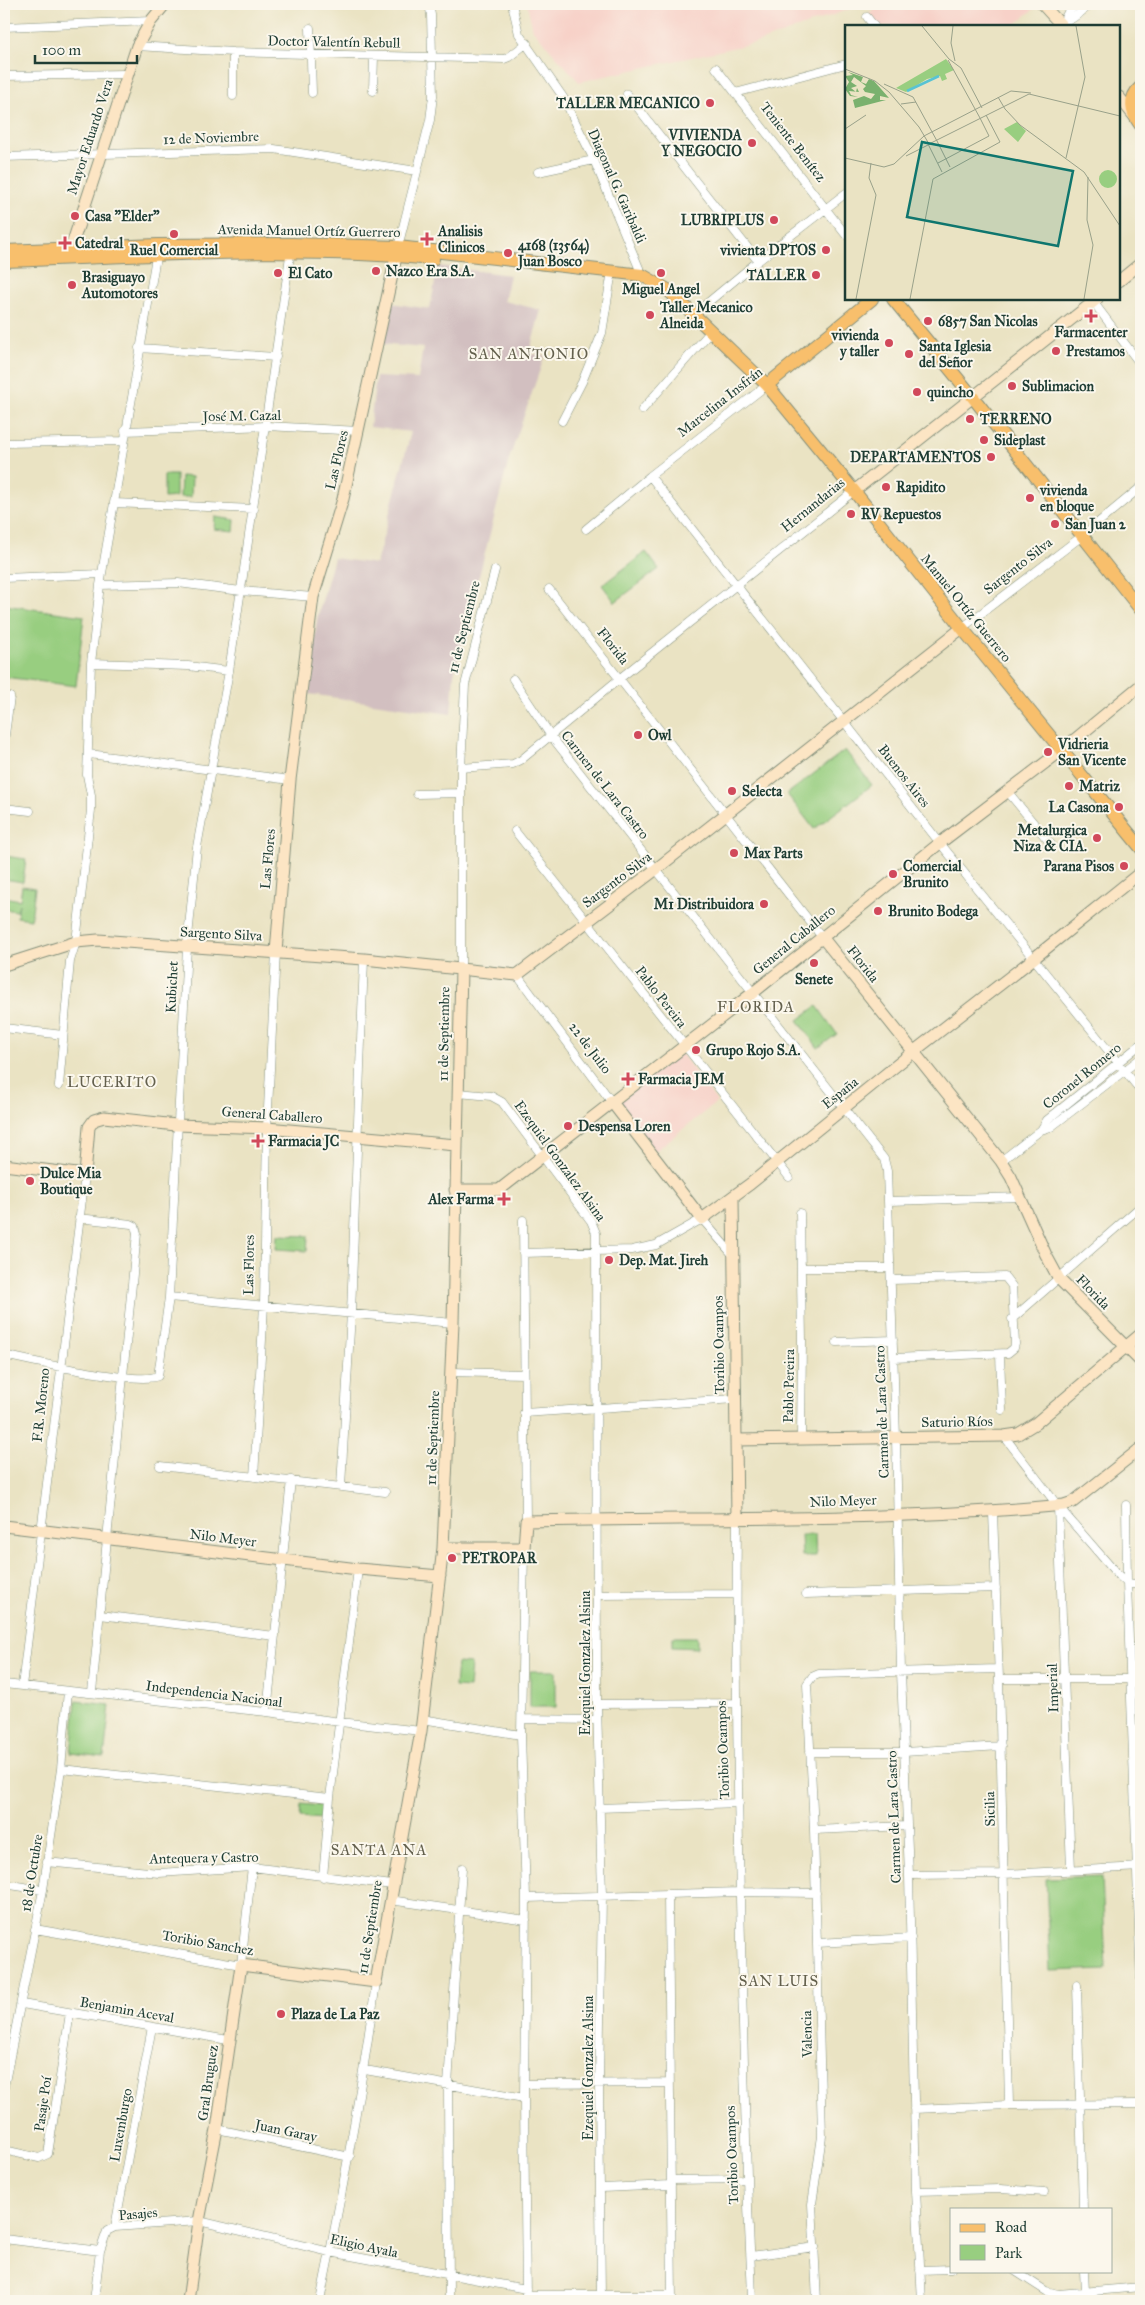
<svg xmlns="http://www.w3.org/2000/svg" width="1145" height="2305" viewBox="0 0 1145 2305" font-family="'IM FELL Great Primer',serif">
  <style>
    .built { fill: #f7d1c8 }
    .industrial { fill: #d2bfc0 }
    .green { fill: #98ce80; stroke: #5c865a }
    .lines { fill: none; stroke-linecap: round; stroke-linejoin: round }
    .street-casing { stroke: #84907c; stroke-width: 9 }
    .secondary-casing { stroke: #84907c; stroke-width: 13 }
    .primary-casing { stroke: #84907c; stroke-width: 14 }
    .highway-casing { stroke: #84907c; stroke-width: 16 }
    .street { stroke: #fff; stroke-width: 8 }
    .secondary { stroke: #fce5c4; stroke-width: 11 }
    .primary { stroke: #f8bf6c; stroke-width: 12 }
    .highway { stroke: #f8bf6c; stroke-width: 14 }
    .poi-dot { fill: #d1495b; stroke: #fbf7ec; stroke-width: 2 }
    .labels { text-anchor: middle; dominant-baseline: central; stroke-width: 4; stroke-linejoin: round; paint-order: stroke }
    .street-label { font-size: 14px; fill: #1f3d34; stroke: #fbf7ec }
    .poi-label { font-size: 14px; font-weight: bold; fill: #1f3d34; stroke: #fbf7ec; text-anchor: start }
    .neighbourhood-label { font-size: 15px; letter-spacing: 1px; fill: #63604d; stroke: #fbf7ec }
    .inset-river { fill: none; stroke: #58c3d3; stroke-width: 2.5 }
    .inset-road { fill: none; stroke: #99a18a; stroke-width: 1 }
    .view { fill: #0f766e; fill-opacity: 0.15; stroke: #0f766e; stroke-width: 2.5 }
    .inset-edge { fill: none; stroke: #1f3d34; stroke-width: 2.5 }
  </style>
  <rect width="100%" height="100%" fill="#fbf7ec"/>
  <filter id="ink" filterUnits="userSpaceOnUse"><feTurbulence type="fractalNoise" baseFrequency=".02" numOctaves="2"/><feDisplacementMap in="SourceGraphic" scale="10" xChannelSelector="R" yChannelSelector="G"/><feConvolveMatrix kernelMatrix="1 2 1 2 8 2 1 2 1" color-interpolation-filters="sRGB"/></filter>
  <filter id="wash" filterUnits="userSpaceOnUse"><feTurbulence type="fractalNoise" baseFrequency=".0096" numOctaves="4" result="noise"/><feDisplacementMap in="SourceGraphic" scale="20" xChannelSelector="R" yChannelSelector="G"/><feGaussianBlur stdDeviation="1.12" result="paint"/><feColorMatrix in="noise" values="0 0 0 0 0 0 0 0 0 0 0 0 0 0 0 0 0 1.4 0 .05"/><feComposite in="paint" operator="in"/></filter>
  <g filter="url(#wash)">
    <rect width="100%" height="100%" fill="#eae3c3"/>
    <path class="built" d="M527 4H863L759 42 579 82 533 30Z
      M880 4H1030L1034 9 1013 26H878L869 14Z
      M681 1053 717 1102 654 1152 617 1103Z"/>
    <path class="industrial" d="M438 266 510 275 504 301 541 310 529 354 545 355 509 459 454 674 451 714 309 694 317 619 334 558 376 564 411 432 370 427 376 377 418 379 423 348 382 344 390 303 430 309Z"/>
    <path class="green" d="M164 475H176V497L164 498Z
      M181 476 192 477 191 497H180Z
      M215 517 235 520 234 531 214 529Z
      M646 552 659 569 615 602 602 585Z
      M4 605 84 616 76 686 4 677Z
      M845 750 872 785 814 829 787 794Z
      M4 856 26 859 23 882 4 879Z
      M22 886 35 888 31 919 17 917 19 904 17 911 4 909V897L20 900Z
      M817 1006 837 1034 818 1048 798 1020Z
      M277 1235 308 1236 307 1251 276 1249Z
      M801 1535H815L816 1556H802Z
      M672 1637H697V1648L672 1647Z
      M457 1663 471 1664 469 1688 455 1687Z
      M530 1671H556V1707H530Z
      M76 1701 110 1705 104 1757 71 1753Z
      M301 1804 323 1806 322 1819 300 1817Z
      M1102 1876 1106 1969 1050 1971 1046 1878Z"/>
  </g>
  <g filter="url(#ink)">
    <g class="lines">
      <defs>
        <path id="street" d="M512 4 519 34 563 97 594 160 642 275
          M867 17 874 26
          M1064 20 1068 12 1078 4
          M1058 25 1064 20 1073 18 1092 4
          M4 27 151 21
          M310 28 312 93
          M137 46 233 52 504 59 509 57 527 43
          M716 68 846 235
          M4 76 126 74
          M373 91 374 56
          M735 93 846 64
          M627 94 758 261
          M233 96V52
          M4 157 274 149 417 171
          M538 172 594 160
          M398 247 430 120 433 96 431 15 429 4
          M1091 299 1141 365
          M694 314 758 261 846 193
          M139 348 276 357
          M642 410 711 331
          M562 421 582 382 602 333 611 277
          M125 431 267 426 359 431
          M4 443 123 441
          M650 476 940 843 1141 1091
          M114 503 254 509
          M586 529 650 476 767 385
          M4 578 101 574
          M100 585 178 583 241 591 313 597
          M549 589 822 937
          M962 628 1082 536 1141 487
          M91 663 188 666 229 671
          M513 679 551 736 884 1159 887 1171 896 1438 901 1672 909 1875 916 2191 922 2301
          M4 742 10 697
          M89 754 290 780
          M461 768 513 764 521 760 619 679 854 491
          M1008 792 1051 844
          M417 794 461 793
          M4 808 30 811
          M515 831 789 1177
          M461 969V768L465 685 495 570
          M517 975 611 1101
          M4 1028 63 1035
          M59 1086 70 961 76 942 91 810V795L87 775 91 663 100 585 157 251
          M458 1093 491 1096 502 1102 591 1221 596 1233 597 1704 602 1896 599 2085 601 2301
          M1041 1130 1051 1127 1141 1058
          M1001 1161 1041 1130 1047 1120 1141 1044
          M889 1201 1021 1197
          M800 1213 802 1341 801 1440
          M79 1218 131 1224 135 1226 137 1233 92 1692
          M523 1220 526 1521
          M523 1253 632 1250 656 1245 702 1219 733 1255
          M802 1268H890
          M891 1280 1005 1277 1012 1286 1015 1344 1014 1348 1008 1353 894 1358
          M169 1297 453 1323
          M1012 1319 1141 1206
          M837 1342 893 1340
          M1000 1354 1002 1410
          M4 1355C31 1361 138 1385 158 1376L169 1297 187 947 197 847 229 671 291 249
          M451 1372 524 1374
          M524 1413 735 1399
          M1004 1436 1058 1506 1117 1574 1127 1583 1141 1585
          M160 1466 385 1492
          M254 1477 264 1305 267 1128 276 952
          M341 1486 351 1313 364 959
          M1126 1505 1127 1583 1141 1987
          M1058 1506 1071 1870
          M993 1512 999 1679 1009 2105
          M737 1519C735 1738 741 1957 747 2176 748 2218 751 2259 752 2301
          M524 1548 521 1735 526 1898 524 2098 526 2301
          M806 1594 996 1588
          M597 1595 736 1594
          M100 1615 275 1636
          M999 1679H1141
          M4 1684 267 1712 340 1722 421 1731
          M22 1686 85 1175
          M597 1704 736 1703
          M267 1712 291 1480
          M422 1719 521 1735
          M523 1719 597 1720
          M810 1752H904L1001 1746
          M61 1769 330 1798
          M599 1808 739 1803
          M814 1830 907 1826
          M46 1862 159 1873 252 1867 392 1885
          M909 1875 1004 1874 1141 1867
          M323 1877 330 1798 358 1569
          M4 1884 43 1890
          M668 1895 672 2301
          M526 1898 740 1892 816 1893
          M390 1900 526 1920
          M35 1929 241 1965 252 1867
          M817 1943 911 1938
          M1077 1985 1083 2209
          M22 2004 228 2040
          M365 2070 524 2098
          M525 2084 669 2083
          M4 2087 43 1890 61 1769 68 1691
          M914 2109 1009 2105 1141 2104
          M217 2129 350 2157
          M4 2150 39 2158 48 2154 70 2013
          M671 2180 747 2179
          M602 2188 671 2185
          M916 2191 1000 2189 1045 2192
          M115 2227 152 2027
          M4 2239 100 2251 107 2231 115 2227 199 2221 330 2252 526 2289
          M751 2256 815 2247
          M920 2270 951 2269
          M1015 2271 1046 2291 1058 2294 1141 2287
          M1084 2271 1085 2292
          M526 2295H672
          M94 2301 100 2251
          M320 2301C342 2195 362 2090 376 1982
          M449 2301 448 2085 462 1868
          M817 2301 812 2204 822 2136 814 1830 807 1684 812 1677 819 1674 998 1669"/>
        <path id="secondary" d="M1042 4 1062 26
          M1119 97 1135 117
          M68 257 137 46 151 21 165 4
          M1119 281 1141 263
          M854 491 1097 299
          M822 937 1001 1161 1011 1177 1046 1255 1059 1279 1141 1362
          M276 952 290 780 313 597 343 499 398 248
          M4 965 76 942 98 940 364 959 517 975 655 870 962 628
          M611 1101 702 1219 750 1184 913 1052 1033 959 1141 872
          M4 1165 85 1175 89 1127 94 1120 104 1117 176 1125 267 1128 456 1145
          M455 1190H499L754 992 940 843 1062 750 1141 685
          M733 1198 737 1519
          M737 1440 1004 1436 1018 1434 1036 1423 1141 1334
          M4 1526 358 1569 440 1576
          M443 1548H524L526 1521C705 1517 885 1522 1064 1505L1073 1502 1141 1448
          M188 2301 199 2221 217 2129 241 1965 376 1982 421 1731 443 1548 453 1323 461 969"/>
        <path id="primary" d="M4 251 158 245 292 244 398 247 642 275 668 290 767 385 854 491 962 628 1141 848
          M4 261C146 256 291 245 433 259
          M893 299 972 396 1141 610
          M767 385 872 299"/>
        <path id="highway" d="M1141 88C1129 99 1132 112 1141 124"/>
      </defs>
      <use href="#street" class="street-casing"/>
      <use href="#secondary" class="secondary-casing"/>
      <use href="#primary" class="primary-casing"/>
      <use href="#highway" class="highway-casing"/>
      <use href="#street" class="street"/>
      <use href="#secondary" class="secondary"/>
      <use href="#primary" class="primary"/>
      <use href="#highway" class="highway"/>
    </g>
  </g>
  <g class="poi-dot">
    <circle cx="710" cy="103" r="5"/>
    <circle cx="752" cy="143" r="5"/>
    <circle cx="75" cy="216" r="5"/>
    <circle cx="774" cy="220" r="5"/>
    <circle cx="174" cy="234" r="5"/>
    <path d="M424.5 231.5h5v5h5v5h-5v5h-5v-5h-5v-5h5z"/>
    <path d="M62.5 235.5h5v5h5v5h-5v5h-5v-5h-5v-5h5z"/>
    <circle cx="826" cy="250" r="5"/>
    <circle cx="508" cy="253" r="5"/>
    <circle cx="376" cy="271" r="5"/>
    <circle cx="278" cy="273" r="5"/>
    <circle cx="661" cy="273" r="5"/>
    <circle cx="816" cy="275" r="5"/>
    <circle cx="72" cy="285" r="5"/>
    <circle cx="650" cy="315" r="5"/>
    <path d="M1088.5 308.5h5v5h5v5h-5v5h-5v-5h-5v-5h5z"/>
    <circle cx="928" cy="321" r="5"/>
    <circle cx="889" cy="343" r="5"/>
    <circle cx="1056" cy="351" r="5"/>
    <circle cx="909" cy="354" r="5"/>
    <circle cx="1012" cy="386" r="5"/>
    <circle cx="917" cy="392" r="5"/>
    <circle cx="970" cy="419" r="5"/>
    <circle cx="984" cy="440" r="5"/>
    <circle cx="991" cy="457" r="5"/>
    <circle cx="886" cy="487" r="5"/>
    <circle cx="1030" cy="498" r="5"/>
    <circle cx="851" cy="514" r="5"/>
    <circle cx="1055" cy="524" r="5"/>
    <circle cx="638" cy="735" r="5"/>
    <circle cx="1048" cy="752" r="5"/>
    <circle cx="1069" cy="786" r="5"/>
    <circle cx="732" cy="791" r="5"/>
    <circle cx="1119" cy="807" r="5"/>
    <circle cx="1097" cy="838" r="5"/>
    <circle cx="734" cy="853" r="5"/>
    <circle cx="1124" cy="866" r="5"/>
    <circle cx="893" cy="874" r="5"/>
    <circle cx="764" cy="904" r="5"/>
    <circle cx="878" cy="911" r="5"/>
    <circle cx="814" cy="963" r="5"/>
    <circle cx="696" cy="1050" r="5"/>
    <path d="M625.5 1071.5h5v5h5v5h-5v5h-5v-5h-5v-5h5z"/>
    <circle cx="568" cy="1126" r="5"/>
    <path d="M255.5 1133.5h5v5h5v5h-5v5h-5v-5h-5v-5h5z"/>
    <circle cx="30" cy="1181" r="5"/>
    <path d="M501.5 1191.5h5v5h5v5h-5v5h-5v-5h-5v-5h5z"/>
    <circle cx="609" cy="1260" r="5"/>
    <circle cx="452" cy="1558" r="5"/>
    <circle cx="281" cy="2014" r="5"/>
  </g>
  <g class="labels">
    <g class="street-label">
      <text transform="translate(334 42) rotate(1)">Doctor Valentín Rebull</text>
      <text transform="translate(90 137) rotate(-72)">Mayor Eduardo Vera</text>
      <text transform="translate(211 138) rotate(-2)">12 de Noviembre</text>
      <text transform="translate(793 142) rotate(52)">Teniente Benítez</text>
      <text transform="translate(617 186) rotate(66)">Diagonal G. Garibaldi</text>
      <text transform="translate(309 231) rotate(1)">Avenida Manuel Ortíz Guerrero</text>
      <text transform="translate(720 402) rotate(-38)">Marcelina Insfrán</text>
      <text transform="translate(242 416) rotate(-1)">José M. Cazal</text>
      <text transform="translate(337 460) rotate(-77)">Las Flores</text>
      <text transform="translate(813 505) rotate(-39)">Hernandarias</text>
      <text transform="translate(1018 566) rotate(-38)">Sargento Silva</text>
      <text transform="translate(966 608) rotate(51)">Manuel Ortíz Guerrero</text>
      <text transform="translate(464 627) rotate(-76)">11 de Septiembre</text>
      <text transform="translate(613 646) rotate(52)">Florida</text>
      <text transform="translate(904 776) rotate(52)">Buenos Aires</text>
      <text transform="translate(605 785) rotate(52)">Carmen de Lara Castro</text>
      <text transform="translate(268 859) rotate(-85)">Las Flores</text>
      <text transform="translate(617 880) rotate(-37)">Sargento Silva</text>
      <text transform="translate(221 934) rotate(3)">Sargento Silva</text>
      <text transform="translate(794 940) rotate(-39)">General Caballero</text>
      <text transform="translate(863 964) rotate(52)">Florida</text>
      <text transform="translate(172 987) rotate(-87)">Kubichet</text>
      <text transform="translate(661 997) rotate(52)">Pablo Pereira</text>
      <text transform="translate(444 1034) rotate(-89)">11 de Septiembre</text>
      <text transform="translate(590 1048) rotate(53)">22 de Julio</text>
      <text transform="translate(1082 1076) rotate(-39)">Coronel Romero</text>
      <text transform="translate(840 1093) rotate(-39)">España</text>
      <text transform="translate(272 1115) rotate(4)">General Caballero</text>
      <text transform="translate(560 1161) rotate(54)">Ezequiel Gonzalez Alsina</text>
      <text transform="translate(249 1265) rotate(-89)">Las Flores</text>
      <text transform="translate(1093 1292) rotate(46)">Florida</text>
      <text transform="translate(719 1345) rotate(-91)">Toribio Ocampos</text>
      <text transform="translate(789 1386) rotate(-89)">Pablo Pereira</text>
      <text transform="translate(41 1405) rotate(-84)">F.R. Moreno</text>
      <text transform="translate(882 1412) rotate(-92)">Carmen de Lara Castro</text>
      <text transform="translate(957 1422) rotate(-1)">Saturio Ríos</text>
      <text transform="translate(433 1438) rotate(-88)">11 de Septiembre</text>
      <text transform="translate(843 1501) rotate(-2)">Nilo Meyer</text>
      <text transform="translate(223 1538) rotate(7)">Nilo Meyer</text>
      <text transform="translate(585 1663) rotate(-90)">Ezequiel Gonzalez Alsina</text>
      <text transform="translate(1053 1688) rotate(-92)">Imperial</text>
      <text transform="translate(214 1694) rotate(7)">Independencia Nacional</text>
      <text transform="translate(723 1750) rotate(-92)">Toribio Ocampos</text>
      <text transform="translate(990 1809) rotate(-91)">Sicilia</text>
      <text transform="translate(894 1817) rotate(-92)">Carmen de Lara Castro</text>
      <text transform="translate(204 1858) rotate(-1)">Antequera y Castro</text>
      <text transform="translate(32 1873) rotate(-81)">18 de Octubre</text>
      <text transform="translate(370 1927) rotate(-81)">11 de Septiembre</text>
      <text transform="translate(208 1943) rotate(10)">Toribio Sanchez</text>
      <text transform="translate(127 2010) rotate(10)">Benjamin Aceval</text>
      <text transform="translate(807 2034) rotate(-91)">Valencia</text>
      <text transform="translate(588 2068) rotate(-90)">Ezequiel Gonzalez Alsina</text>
      <text transform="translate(208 2083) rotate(-82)">Gral Bruguez</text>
      <text transform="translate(43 2104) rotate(-82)">Pasaje Poí</text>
      <text transform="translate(121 2125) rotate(-80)">Luxemburgo</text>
      <text transform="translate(286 2131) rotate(12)">Juan Garay</text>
      <text transform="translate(732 2155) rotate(-92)">Toribio Ocampos</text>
      <text transform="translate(138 2214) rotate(-5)">Pasajes</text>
      <text transform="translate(364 2246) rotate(12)">Eligio Ayala</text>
    </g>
    <g class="poi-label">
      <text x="700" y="103" text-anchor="end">TALLER MECANICO</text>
      <text x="742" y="135" text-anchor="end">VIVIENDA<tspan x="742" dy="16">Y NEGOCIO</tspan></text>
      <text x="85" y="216">Casa "Elder"</text>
      <text x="764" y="220" text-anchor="end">LUBRIPLUS</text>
      <text x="438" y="231">Analisis<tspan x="438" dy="16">Clinicos</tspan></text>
      <text x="75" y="243">Catedral</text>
      <text x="518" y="245">4168 (13564)<tspan x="518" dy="16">Juan Bosco</tspan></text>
      <text x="174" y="250" text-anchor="middle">Ruel Comercial</text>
      <text x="816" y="250" text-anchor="end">vivienta DPTOS</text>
      <text x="386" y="271">Nazco Era S.A.</text>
      <text x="288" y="273">El Cato</text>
      <text x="806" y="275" text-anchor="end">TALLER</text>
      <text x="82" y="277">Brasiguayo<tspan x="82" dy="16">Automotores</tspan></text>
      <text x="661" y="289" text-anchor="middle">Miguel Angel</text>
      <text x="660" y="307">Taller Mecanico<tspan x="660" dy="16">Alneida</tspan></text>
      <text x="938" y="321">6857 San Nicolas</text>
      <text x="1091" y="332" text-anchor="middle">Farmacenter</text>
      <text x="879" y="335" text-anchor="end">vivienda<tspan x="879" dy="16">y taller</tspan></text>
      <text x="919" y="346">Santa Iglesia<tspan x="919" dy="16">del Señor</tspan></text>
      <text x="1066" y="351">Prestamos</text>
      <text x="1022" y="386">Sublimacion</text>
      <text x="927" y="392">quincho</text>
      <text x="980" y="419">TERRENO</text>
      <text x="994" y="440">Sideplast</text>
      <text x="981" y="457" text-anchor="end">DEPARTAMENTOS</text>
      <text x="896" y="487">Rapidito</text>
      <text x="1040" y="490">vivienda<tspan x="1040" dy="16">en bloque</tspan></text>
      <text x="861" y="514">RV Repuestos</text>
      <text x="1065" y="524">San Juan 2</text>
      <text x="648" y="735">Owl</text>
      <text x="1058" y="744">Vidrieria<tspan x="1058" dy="16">San Vicente</tspan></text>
      <text x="1079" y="786">Matriz</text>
      <text x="742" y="791">Selecta</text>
      <text x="1109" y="807" text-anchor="end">La Casona</text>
      <text x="1087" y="830" text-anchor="end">Metalurgica<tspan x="1087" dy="16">Niza &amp; CIA.</tspan></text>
      <text x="744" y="853">Max Parts</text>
      <text x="903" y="866">Comercial<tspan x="903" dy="16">Brunito</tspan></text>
      <text x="1114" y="866" text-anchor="end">Parana Pisos</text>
      <text x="754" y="904" text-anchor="end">M1 Distribuidora</text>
      <text x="888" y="911">Brunito Bodega</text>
      <text x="814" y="979" text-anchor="middle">Senete</text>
      <text x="706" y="1050">Grupo Rojo S.A.</text>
      <text x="638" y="1079">Farmacia JEM</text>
      <text x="578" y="1126">Despensa Loren</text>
      <text x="268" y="1141">Farmacia JC</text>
      <text x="40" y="1173">Dulce Mia<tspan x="40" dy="16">Boutique</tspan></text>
      <text x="494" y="1199" text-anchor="end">Alex Farma</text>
      <text x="619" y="1260">Dep. Mat. Jireh</text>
      <text x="462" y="1558">PETROPAR</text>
      <text x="291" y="2014">Plaza de La Paz</text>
    </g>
    <g class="neighbourhood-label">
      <text x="529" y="354">SAN ANTONIO</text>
      <text x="756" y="1007">FLORIDA</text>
      <text x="112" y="1082">LUCERITO</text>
      <text x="379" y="1850">SANTA ANA</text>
      <text x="779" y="1981">SAN LUIS</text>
    </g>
  </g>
  <g transform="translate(845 25)">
    <rect width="275" height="275" fill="#eae3c3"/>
    <path d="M101 34 109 45 100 49 102 54 97 56 95 51 82 54 61 67 51 63ZM172 97 181 106 173 117 159 104ZM254 154a9 9 0 1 1 18 0a9 9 0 1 1-18 0Z" fill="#98ce80"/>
    <path d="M3 47 18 52 16 57 21 59 24 54 29 56 44 73 35 71V75H41L10 83 8 75 19 71 26 74 30 69 20 67 18 64 21 61 9 52 6 57 12 61 6 63 11 67 12 63 14 67 4 66 6 70 13 72 5 71 0 64 4 57 0 51 8 50Z" fill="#7ab16e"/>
    <path class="inset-river" d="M62 66 94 51"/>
    <path class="inset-road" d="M77 1 104 34 116 43 137 83M108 1 106 18 110 36M103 35 135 93M0 44 30 56 44 67 74 102 84 119 184 69 275 91M39 59 68 72 92 116M153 72 160 84 175 100 239 147 275 201M56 79 71 77M0 104 21 90M79 111 166 66 186 68M92 116 105 142M83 119 97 147M61 131 85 119M0 133 39 142 49 139 79 111M221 133 240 52 231 1M93 138 144 111 135 93M11 274 31 170 24 153 26 138M65 274 88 154 155 117 141 90M239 274 248 220 242 195 243 152"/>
    <path class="view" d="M77 117 228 146 213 221 62 192Z"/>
    <rect width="275" height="275" class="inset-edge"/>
  </g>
  <rect width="1145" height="2305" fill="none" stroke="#fbf7ec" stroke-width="20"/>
  <rect x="950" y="2208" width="162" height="65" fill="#fbf7ec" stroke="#a3ada2"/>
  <rect x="960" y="2224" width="25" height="8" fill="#f8bf6c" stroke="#a3ada2"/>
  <text x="995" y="2232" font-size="15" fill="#1f3d34">Road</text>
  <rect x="960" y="2245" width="25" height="15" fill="#98ce80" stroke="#a3ada2"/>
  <text x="995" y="2258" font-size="15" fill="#1f3d34">Park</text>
  <path d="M35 55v8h102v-8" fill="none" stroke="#1f3d34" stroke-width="2.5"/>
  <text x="42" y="55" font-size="15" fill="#1f3d34" stroke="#fbf7ec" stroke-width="4" paint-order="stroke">100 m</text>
</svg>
